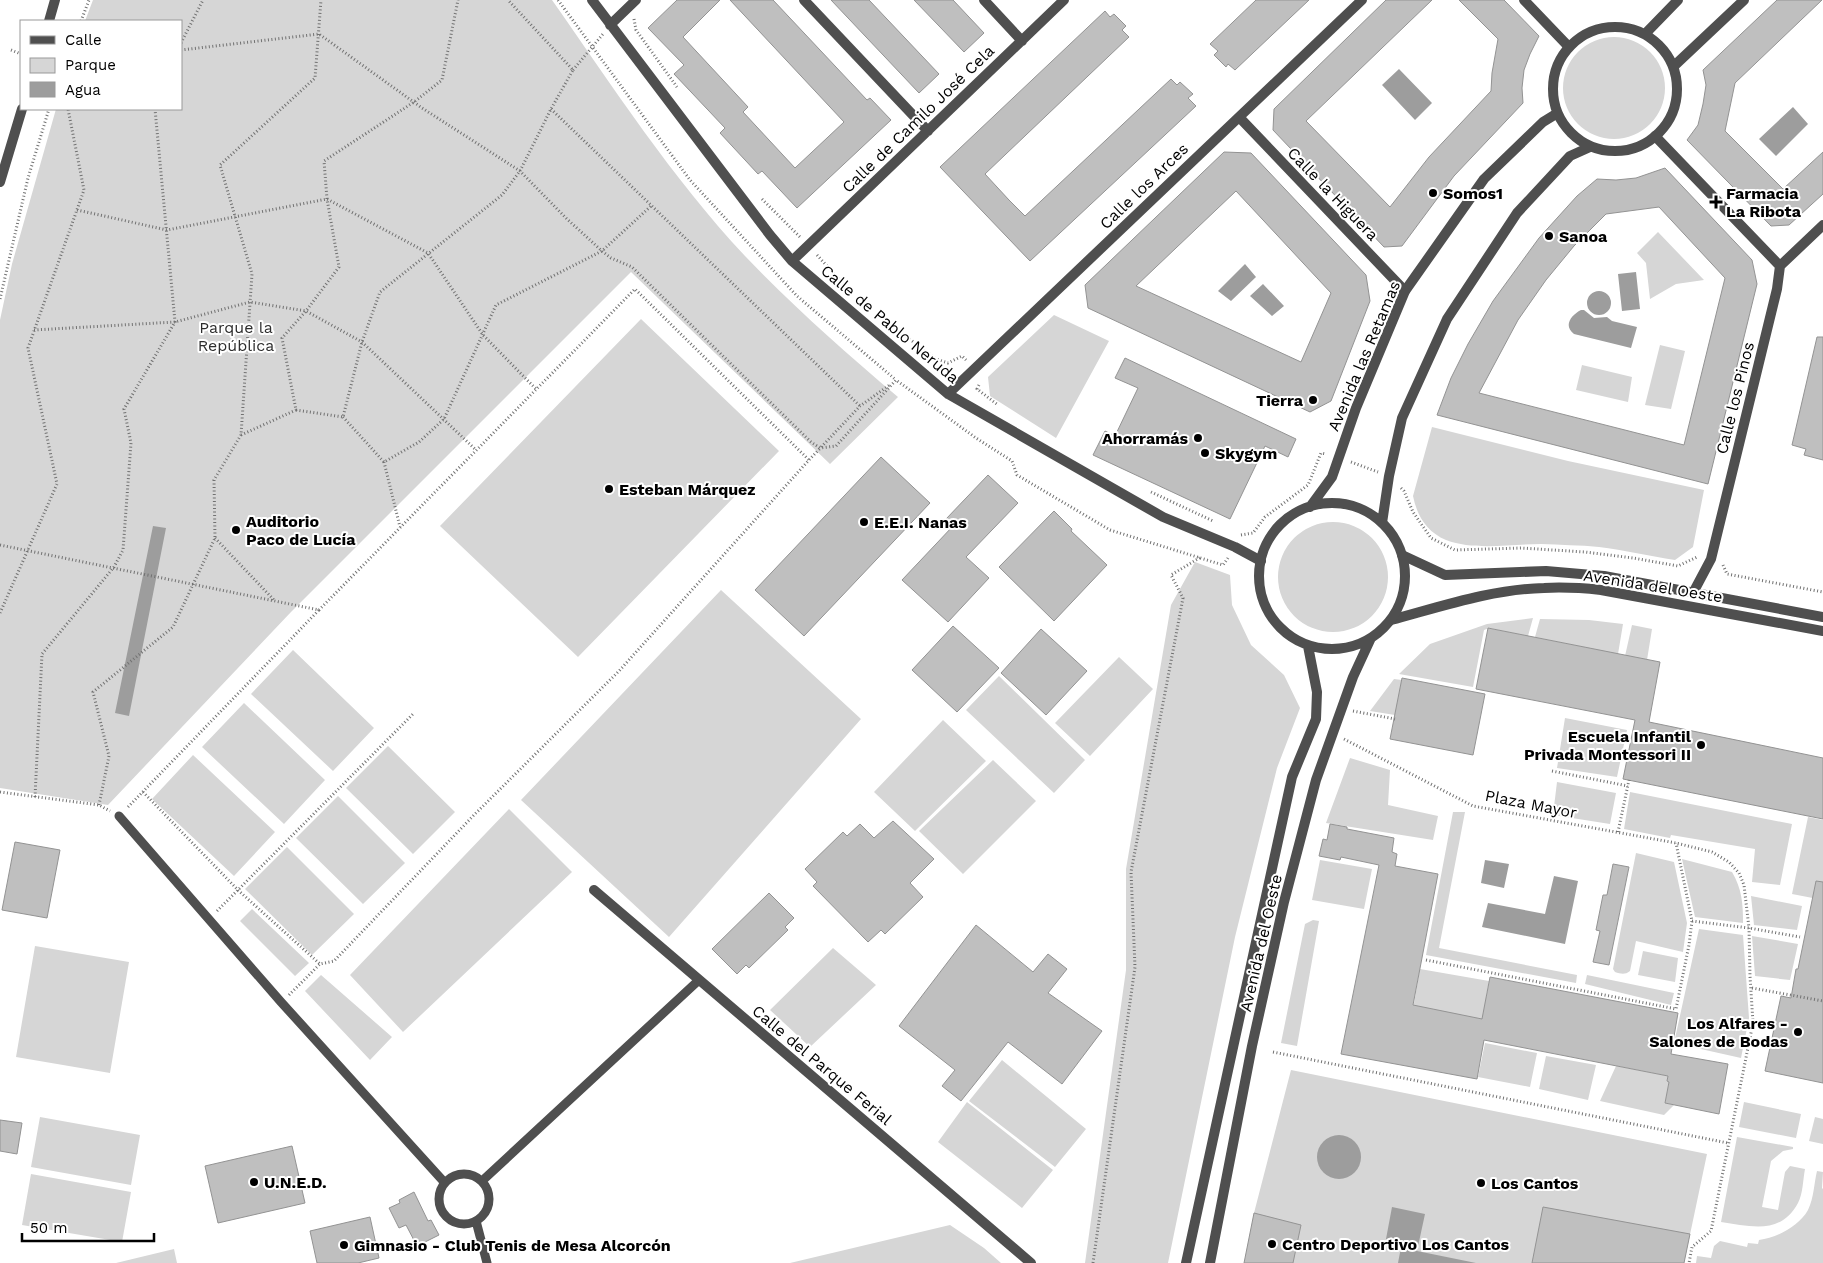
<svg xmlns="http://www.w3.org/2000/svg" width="1823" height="1263" viewBox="0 0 1823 1263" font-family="'Work Sans',sans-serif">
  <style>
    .green { fill: #d6d6d6 }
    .water { fill: #9d9d9d }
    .building { fill: #bfbfbf; stroke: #939393; fill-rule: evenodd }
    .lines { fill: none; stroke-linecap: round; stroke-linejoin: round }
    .path { stroke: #717171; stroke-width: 3; stroke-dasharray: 1 2.5; stroke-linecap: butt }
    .service { stroke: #4f4f4f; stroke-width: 9 }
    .minor { stroke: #4f4f4f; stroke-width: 10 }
    .tertiary { stroke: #4f4f4f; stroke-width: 10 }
    .poi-dot { fill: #000; stroke: #fff; stroke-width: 2 }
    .labels { text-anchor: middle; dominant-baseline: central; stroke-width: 4; stroke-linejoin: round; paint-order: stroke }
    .street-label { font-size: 16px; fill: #000; stroke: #fff }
    .poi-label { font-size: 16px; font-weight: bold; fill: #000; stroke: #fff; text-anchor: start }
    .park-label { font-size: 16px; fill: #2d2d2d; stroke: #fff }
  </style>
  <rect width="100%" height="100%" fill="#fff"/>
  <path class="green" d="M93 0H552C613 87 672 178 745 256 794 307 844 351 898 397L830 464 631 272 291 612 108 805 0 788V320L12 264 56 109H181V21H85Z
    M1563 88a51 51 0 1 1 102 0a51 51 0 1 1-102 0Z
    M1658 232 1704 280 1676 284 1650 299 1646 263 1637 253Z
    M1054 315 1109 341 1056 438 990 396 988 377Z
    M641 319 779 451 578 657 440 526Z
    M1660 345 1685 351 1671 409 1645 405Z
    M1582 365 1632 377 1628 402 1576 390Z
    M1432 427 1568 461 1704 490 1693 547 1675 560C1650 556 1624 550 1599 547 1580 545 1560 545 1541 544 1511 544 1475 551 1446 540 1427 532 1417 516 1413 496Z
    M1278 577a55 55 0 1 1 110 0a55 55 0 1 1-110 0Z
    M1195 562 1230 575 1232 605 1251 645 1284 675 1300 708 1277 768 1235 937 1168 1263H1085L1126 970V869L1171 605Z
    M721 590 861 719 669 937 521 800Z
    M1533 618 1528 636 1489 628 1484 630 1473 687 1399 674 1430 644 1487 624Z
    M1540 619 1589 620 1623 624 1618 654 1535 637Z
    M1632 625 1652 629 1647 660 1625 656Z
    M293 650 374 728 333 771 251 694Z
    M1119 657 1153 689 1090 756 1055 723Z
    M999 676 1085 760 1054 793 966 710Z
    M1394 679 1402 680 1395 715 1370 711Z
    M244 703 325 780 284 824 202 747Z
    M1565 718 1627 730 1617 777 1557 768Z
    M943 720 986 761 915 831 874 792Z
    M388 746 455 812 413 854 346 788Z
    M193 755 275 832 234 876 152 799Z
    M1350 758 1390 770 1388 805 1438 816 1433 840 1326 823Z
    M993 760 1036 801 963 874 919 831Z
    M1557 782 1616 793 1610 824 1553 815Z
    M1630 792 1792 824 1780 885 1752 882 1755 849 1671 835 1670 838 1624 829Z
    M338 796 405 863 363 904 296 838Z
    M509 809 572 872 403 1032 350 975Z
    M1453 812H1465L1439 948 1577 975 1576 983 1426 955Z
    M1808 817 1823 820V900L1792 894Z
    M287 847 354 914 312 955 245 889Z
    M1636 853 1674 862 1687 923 1683 952 1636 941 1630 971C1625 975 1621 974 1615 972L1613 969Z
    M1682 859 1732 872C1742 889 1743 904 1743 923L1695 917Z
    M1320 860 1372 869 1364 909 1312 900Z
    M1751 896 1802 906 1797 930 1754 925Z
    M252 909 309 963 295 976 240 921Z
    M1313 920 1319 921 1297 1046 1281 1043 1305 924Z
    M1699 929 1743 935 1749 1018 1741 1058 1674 1043Z
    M1752 936 1798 944 1790 980 1755 976Z
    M35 946 129 962 110 1073 16 1057Z
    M833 948 876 985 810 1047 770 1010Z
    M1643 951 1678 958 1675 982 1638 975Z
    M1420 969 1489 981 1486 997 1492 998 1488 1020 1413 1009Z
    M321 975 392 1037 370 1060 305 991Z
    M1587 975 1674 993 1671 1005 1585 984Z
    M1485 1043 1537 1053 1530 1087 1478 1077Z
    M1546 1056 1596 1065 1588 1100 1539 1089Z
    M1002 1060 1086 1129 1055 1167 969 1101Z
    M1616 1066 1668 1076 1667 1081 1669 1082 1665 1103 1674 1105 1664 1115 1600 1101Z
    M1291 1070 1707 1154 1684 1263H1244L1254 1213Z
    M967 1102 1053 1170 1022 1208 938 1142Z
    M1744 1102 1801 1114 1796 1138 1739 1127Z
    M40 1117 140 1135 131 1185 31 1167Z
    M1815 1117 1823 1119V1144L1809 1141Z
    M1737 1137 1793 1147V1149L1783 1151 1771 1161 1762 1207 1778 1210 1785 1172 1790 1166 1805 1169C1803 1179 1803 1194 1798 1203 1780 1236 1750 1226 1721 1222Z
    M1817 1171 1823 1172 1822 1188 1823 1189V1263H1696L1697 1256 1711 1258 1714 1246 1720 1241 1747 1247 1748 1243 1758 1244 1759 1240C1777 1238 1799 1226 1808 1210 1814 1198 1814 1183 1817 1171Z
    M31 1174 131 1192 122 1242 22 1225Z
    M950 1225 984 1248 1001 1263H790Z
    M174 1249 177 1263H116Z"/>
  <path class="water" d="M1399 69 1432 103 1415 120 1382 85Z
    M1793 107 1808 124 1776 156 1759 139Z
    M1245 264 1256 277 1231 301 1218 291Z
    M1636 272 1640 309 1622 311 1618 274Z
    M1263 284 1284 306 1272 316 1250 296Z
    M1587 303a12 12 0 1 1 24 0a12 12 0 1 1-24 0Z
    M1581 310H1584L1594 318 1607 317 1612 321 1637 327 1631 348 1574 334C1563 326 1571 315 1581 310Z
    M153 526 166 528 129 716 115 713Z
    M1485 860 1509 864 1504 888 1481 883Z
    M1554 876 1578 881 1565 944 1482 927 1488 903 1545 914Z
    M1317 1157a22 22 0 1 1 44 0a22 22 0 1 1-44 0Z
    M1392 1207 1425 1214 1417 1251 1476 1263H1398L1402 1242 1386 1239Z"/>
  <path class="building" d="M677 0H720L683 37 748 107 743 112 795 168 844 122 730 0H773L867 100 870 98 891 120 797 208 762 171 758 174 720 133 725 128 674 74 684 65 648 28Z
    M831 0H869L939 74 919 93Z
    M914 0H953L984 33 964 52Z
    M1256 0H1309L1235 70 1228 64 1226 67 1214 55 1218 51 1210 44Z
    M1386 0H1432L1306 121 1390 207 1429 157 1491 91 1492 73 1498 39 1459 0H1504L1539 36 1530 54 1524 70 1522 88 1523 103 1454 176 1402 246 1384 247 1273 130 1274 109Z
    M1777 0H1822L1735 83 1725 131 1783 189 1823 152V194L1789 225 1771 226 1687 140 1698 125 1703 104 1706 85 1703 70Z
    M1105 11 1110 17 1114 14 1126 26 1122 30 1129 37 985 174 1009 200 1025 216 1171 79 1177 85 1180 82 1193 94 1188 98 1196 106 1030 261 940 167Z
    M1224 152 1251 153 1366 275 1370 301 1331 401 1310 412 1088 308 1085 285ZM1236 191 1331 293 1301 362 1136 286Z
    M1665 168 1752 260 1757 284 1708 484 1437 415 1451 378 1468 344 1493 301 1539 238 1577 196 1597 179 1616 180 1636 178ZM1659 207 1725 278 1684 445 1479 393 1518 320 1546 280 1574 246 1606 214Z
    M1817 337H1823V460L1804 455 1806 449 1792 445Z
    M1125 358 1296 439 1288 457 1265 446 1230 519 1093 455 1105 431 1115 436 1138 388 1115 378Z
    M881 457 930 503 804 636 755 590Z
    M988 475 1018 503 966 557 989 578 948 622 902 580 953 526 946 519Z
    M1054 511 1072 529 1071 531 1107 565 1054 621 999 567Z
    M953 626 999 668 957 712 912 670Z
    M1488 628 1660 662 1649 722 1823 758V819L1623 779 1635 720 1476 689Z
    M1041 629 1087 671 1046 715 1001 673Z
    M1402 678 1485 694 1473 755 1390 739Z
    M893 821 934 859 910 883 923 897 885 934 881 930 868 942 813 886 817 882 805 869 843 832 847 836 860 824 874 838Z
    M1330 824 1347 827V829L1394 838 1392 852 1397 854 1395 866 1438 874 1413 1005 1482 1019 1490 977 1678 1013 1671 1054 1728 1064 1719 1114 1665 1103 1669 1082 1667 1081 1668 1076 1484 1040 1477 1079 1341 1054 1379 865 1341 857 1340 860 1319 856 1323 839 1327 840Z
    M15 842 60 850 47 918 2 910Z
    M1613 864 1629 867 1609 965 1593 962 1600 931 1596 930 1603 895H1607Z
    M1816 881 1823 882V1083L1765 1071 1781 996 1791 998 1796 969H1798Z
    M769 893 794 918 785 927 788 930 749 968 746 965 737 974 712 949Z
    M976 925 1033 972 1048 954 1067 969 1048 993 1102 1031 1062 1084 1008 1042 961 1101 942 1086 955 1070 899 1026Z
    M0 1120 22 1123 17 1154 0 1151Z
    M292 1146 305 1203 218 1223 205 1166Z
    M414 1192 428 1221 431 1220 439 1235 417 1246 406 1225 399 1228 389 1208 400 1203 399 1200Z
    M1543 1207 1690 1234 1684 1263H1532Z
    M1254 1213 1301 1225 1293 1263H1244Z
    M370 1217 379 1258 358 1263H317L310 1231Z"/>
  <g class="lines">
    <path class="path" d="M558 0 690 180 797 296 896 380
      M634 19 636 30 677 87
      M81 21 89 0
      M181 43 203 0
      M11 50 21 54
      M181 50 319 34 422 108 520 171 567 219 602 251 611 258 632 267 811 442 820 448 836 446 896 380 976 438 1012 461 1017 475 1110 530 1223 565 1228 558
      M573 70 603 34
      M551 109 860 406
      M762 199 800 237
      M77 210 167 230 327 199 428 253 483 335 536 389
      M817 255 846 287
      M0 299 28 178 49 109
      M887 322 936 359 948 363 962 356 966 360
      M34 330 175 322 250 302 306 311 362 342 476 450
      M979 385 977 389 998 405
      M296 410 343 417 362 342 380 292 502 195 520 171 551 109 573 70 508 0
      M343 417 384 462 419 442 444 419 496 305 602 251 651 206
      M241 435 296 410 282 338 306 311 339 267 327 199 324 161 414 102 442 80 458 0
      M384 462 400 527
      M1351 462 1378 472
      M1401 488 1404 491 1413 512 1431 538 1455 550 1521 548 1585 552 1633 558 1678 566 1697 557
      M1151 492 1213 521
      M1241 535 1253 533 1265 517 1308 485 1321 453 1326 454
      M215 538 275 601
      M0 545 319 610 635 289 809 460
      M1723 565 1727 574 1823 592
      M0 613 57 484 28 348 84 190 68 109
      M1353 711 1395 719
      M1344 739 1473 806 1676 843 1712 852 1729 862 1739 873 1744 885 1749 928 1750 976 1753 1023 1711 1231 1692 1247 1689 1263
      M1552 771 1628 786
      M0 792 99 805 110 811
      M143 792 239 891 320 964
      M35 797 42 654 114 567 123 550 131 443 124 409 175 322 155 109
      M99 805 109 756 93 692 173 627 215 538 214 480 241 435 252 274 220 165 315 78 321 0
      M128 807 319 610
      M1618 832 1629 780
      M217 911 414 713
      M1692 921 1749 928 1800 937
      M1426 960 1676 1009 1689 945 1692 921 1676 843
      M1752 988 1823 1001
      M289 995 320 964 334 961 474 815 619 671 809 460 860 406 891 384
      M1273 1052 1728 1143
      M1093 1263 1135 967 1131 872 1183 598 1171 575 1201 557"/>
    <path class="service" d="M119 816 281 1002 445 1183
      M439 1199a25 25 0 1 1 50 0a25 25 0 1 1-50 0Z
      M482 1181 699 980
      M476 1221 487 1263"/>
    <path class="minor" d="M592 0 770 235 792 261 948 394 1163 517 1235 547 1261 561
      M804 0 928 131
      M984 0 1022 41
      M1524 0 1568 46
      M49 21 55 0
      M610 25 636 0
      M1239 117 1405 291
      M1655 136 1780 266
      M0 182 22 109
      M792 261 1064 0
      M948 394 1362 0
      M1402 555 1445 575 1546 571 1604 576 1823 617
      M1694 591 1711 559 1777 289 1780 266 1823 225
      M1391 620C1440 607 1492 589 1544 588 1563 587 1582 588 1601 590L1823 631
      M594 890 1031 1263"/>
    <path class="tertiary" d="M1553 89a62 62 0 1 1 124 0a62 62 0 1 1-124 0Z
      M1645 34 1678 0
      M1674 66 1744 0
      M1259 576a73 73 0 1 1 146 0a73 73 0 1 1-146 0Z
      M1310 507 1332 477 1356 408 1405 291 1484 179 1543 122 1556 114
      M1382 523 1389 476 1402 418 1447 319 1517 213 1570 156 1590 147
      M1186 1263 1292 777 1316 719 1317 692 1308 646
      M1210 1263 1252 1046 1284 902 1316 780 1353 677 1371 638"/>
  </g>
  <g class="poi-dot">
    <circle cx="1433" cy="193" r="5"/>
    <path d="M1713.5 194.5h5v5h5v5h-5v5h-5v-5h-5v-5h5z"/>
    <circle cx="1549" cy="236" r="5"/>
    <circle cx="1313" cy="400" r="5"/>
    <circle cx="1198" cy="438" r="5"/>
    <circle cx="1205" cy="453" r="5"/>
    <circle cx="609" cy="489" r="5"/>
    <circle cx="864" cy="522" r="5"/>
    <circle cx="236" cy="530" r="5"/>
    <circle cx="1701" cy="745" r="5"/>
    <circle cx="1798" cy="1032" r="5"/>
    <circle cx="254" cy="1182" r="5"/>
    <circle cx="1481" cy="1183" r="5"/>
    <circle cx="1272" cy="1244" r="5"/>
    <circle cx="344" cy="1245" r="5"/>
  </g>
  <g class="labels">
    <g class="street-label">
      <text transform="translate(918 119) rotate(-44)">Calle de Camilo José Cela</text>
      <text transform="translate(1144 186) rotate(-44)">Calle los Arces</text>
      <text transform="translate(1333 194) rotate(46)">Calle la Higuera</text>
      <text transform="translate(890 324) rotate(40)">Calle de Pablo Neruda</text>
      <text transform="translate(1364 356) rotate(-67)">Avenida las Retamas</text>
      <text transform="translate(1735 398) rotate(-76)">Calle los Pinos</text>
      <text transform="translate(1653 586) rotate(9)">Avenida del Oeste</text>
      <text transform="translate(1531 804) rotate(11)">Plaza Mayor</text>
      <text transform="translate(1261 943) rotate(-77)">Avenida del Oeste</text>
      <text transform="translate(822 1065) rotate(40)">Calle del Parque Ferial</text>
    </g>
    <g class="poi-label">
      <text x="1443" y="193">Somos1</text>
      <text x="1726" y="193">Farmacia<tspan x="1726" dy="18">La Ribota</tspan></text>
      <text x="1559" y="236">Sanoa</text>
      <text x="1303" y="400" text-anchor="end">Tierra</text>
      <text x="1188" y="438" text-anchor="end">Ahorramás</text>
      <text x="1215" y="453">Skygym</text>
      <text x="619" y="489">Esteban Márquez</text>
      <text x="246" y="521">Auditorio<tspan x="246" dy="18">Paco de Lucía</tspan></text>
      <text x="874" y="522">E.E.I. Nanas</text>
      <text x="1691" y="736" text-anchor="end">Escuela Infantil<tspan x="1691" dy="18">Privada Montessori II</tspan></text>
      <text x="1788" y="1023" text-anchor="end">Los Alfares -<tspan x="1788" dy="18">Salones de Bodas</tspan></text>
      <text x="264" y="1182">U.N.E.D.</text>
      <text x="1491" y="1183">Los Cantos</text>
      <text x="1282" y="1244">Centro Deportivo Los Cantos</text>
      <text x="354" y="1245">Gimnasio - Club Tenis de Mesa Alcorcón</text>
    </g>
    <g class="park-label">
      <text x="236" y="327">Parque la<tspan x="236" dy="18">República</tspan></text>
    </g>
  </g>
  <rect x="20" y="20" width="162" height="90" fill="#ffffff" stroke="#999999"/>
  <rect x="30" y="36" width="25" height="8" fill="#4f4f4f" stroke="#999999"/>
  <text x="65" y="45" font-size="15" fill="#000000">Calle</text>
  <rect x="30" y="58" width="25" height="15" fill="#d6d6d6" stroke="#999999"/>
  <text x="65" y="70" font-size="15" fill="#000000">Parque</text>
  <rect x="30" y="82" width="25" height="15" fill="#9d9d9d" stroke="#999999"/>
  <text x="65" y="95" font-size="15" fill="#000000">Agua</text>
  <path d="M22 1233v8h132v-8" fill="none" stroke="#000000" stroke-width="2.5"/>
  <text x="30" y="1233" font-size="15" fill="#000000" stroke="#ffffff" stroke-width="4" paint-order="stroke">50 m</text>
</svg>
